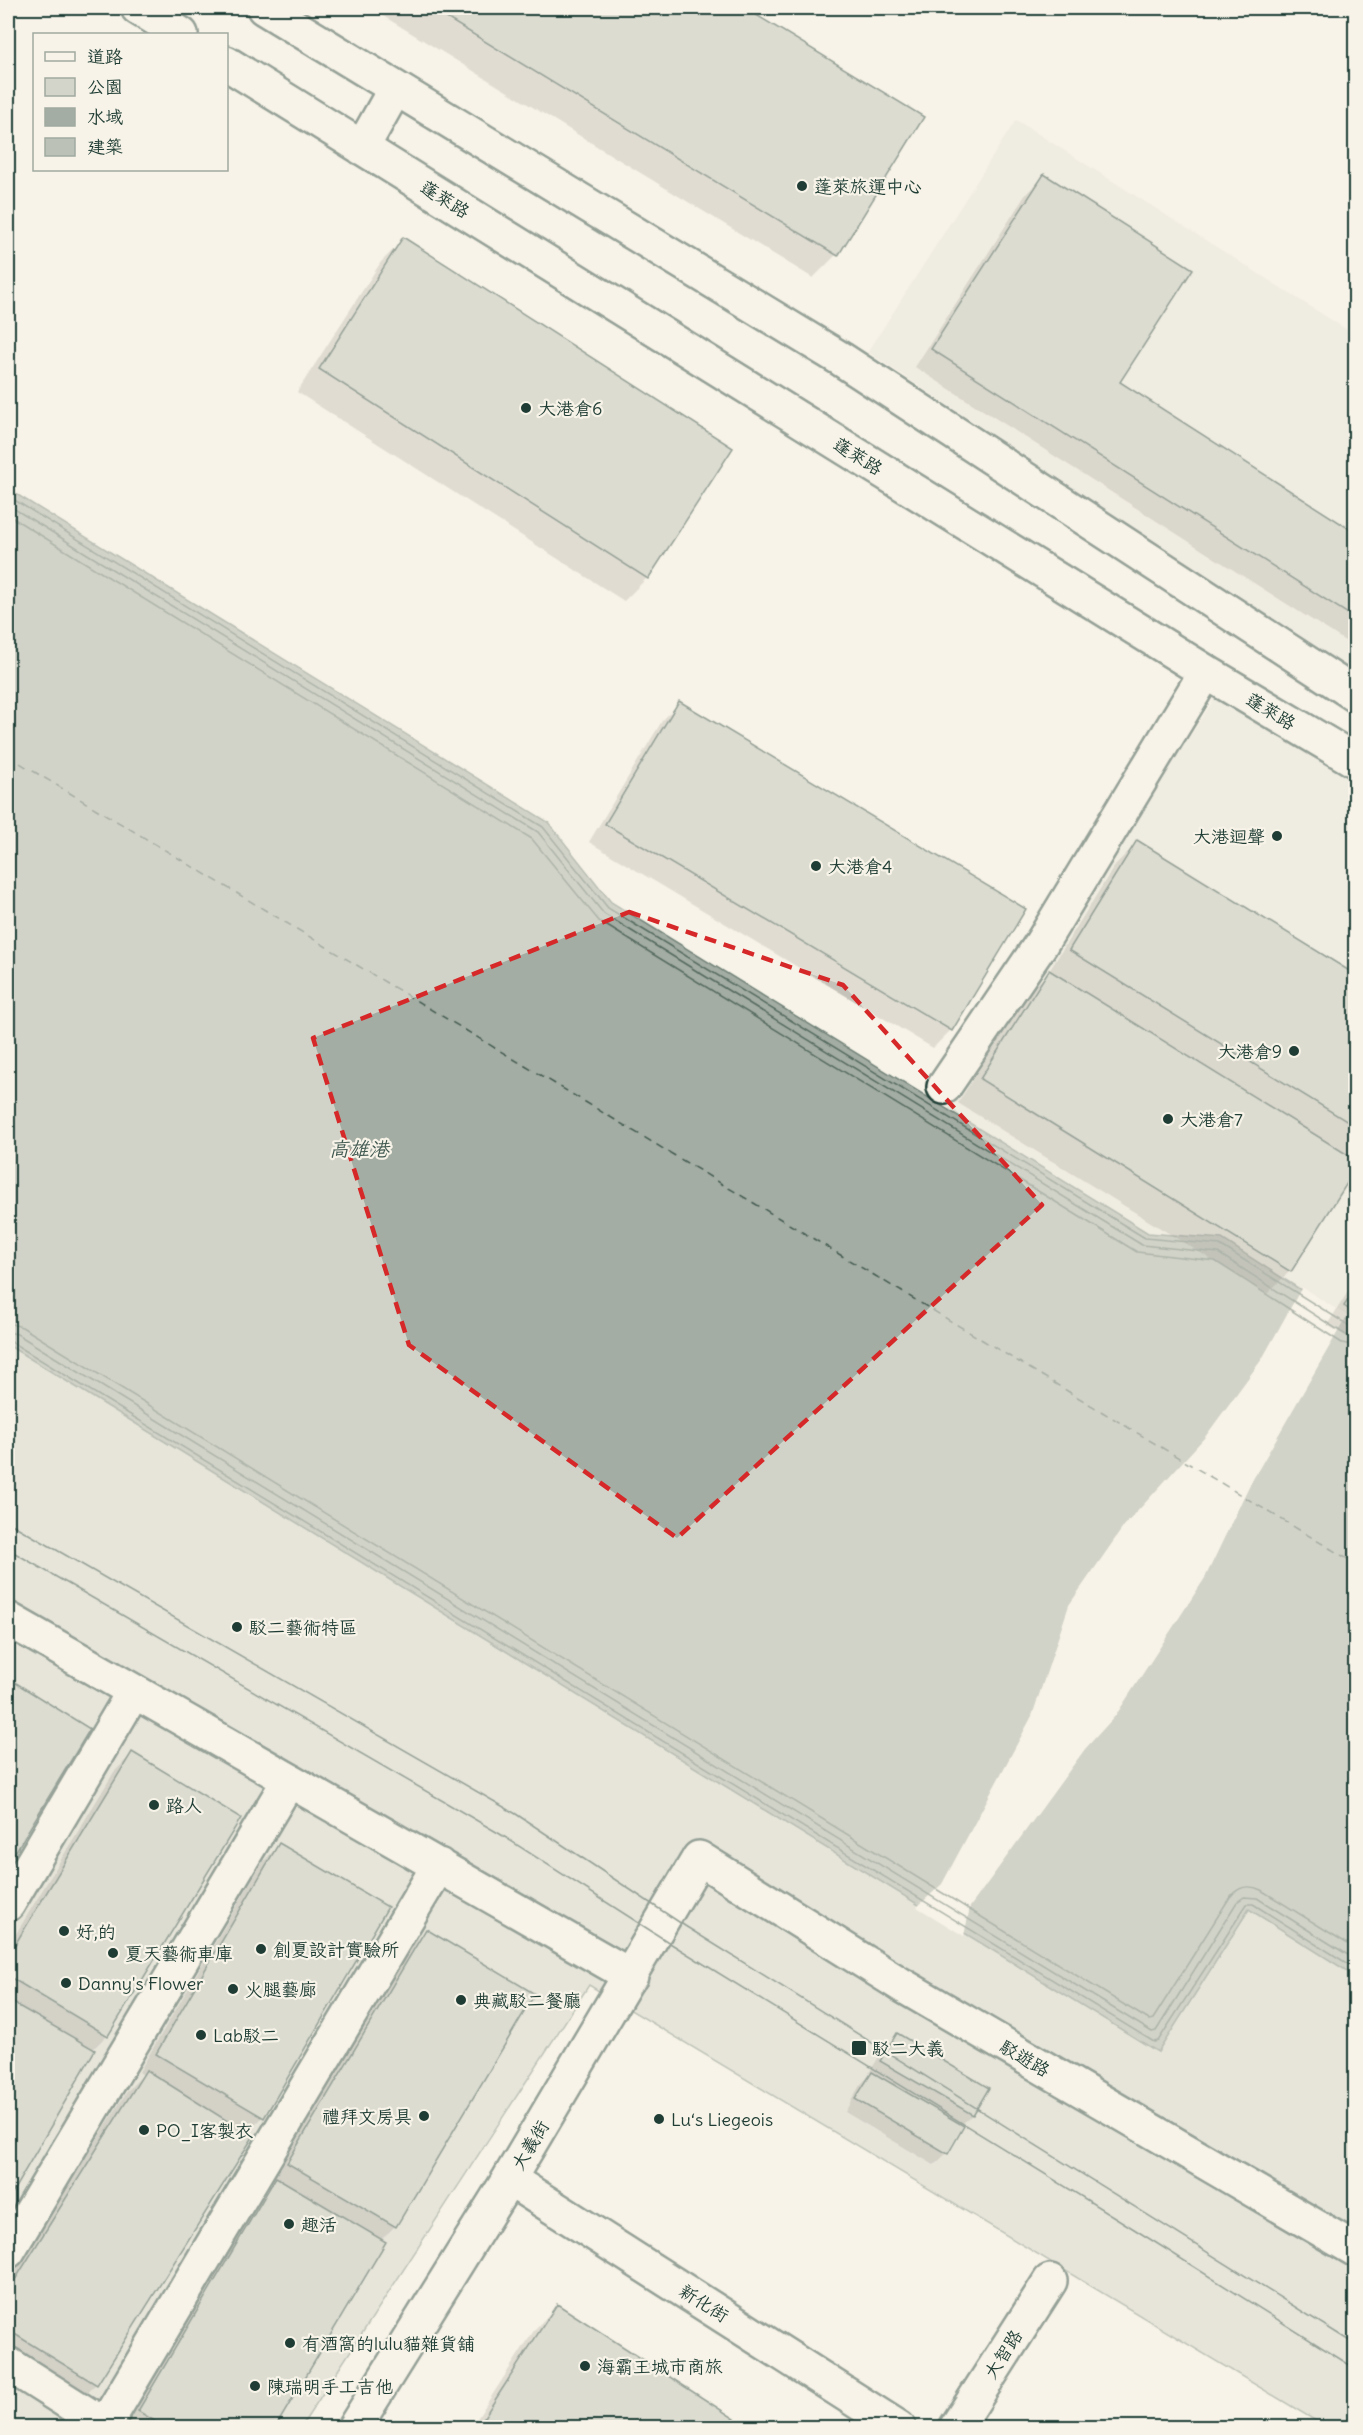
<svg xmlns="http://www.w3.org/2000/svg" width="1363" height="2435" viewBox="0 0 1363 2435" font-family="Delius,'LXGW WenKai TC',sans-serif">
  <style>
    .built { fill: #e5e4d9 }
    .green { fill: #d3d5ca; stroke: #79897f; stroke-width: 1.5 }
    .water { fill: #a4ada3; stroke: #6f8077; stroke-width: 1.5 }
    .pier { fill: #f7f3e8 }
    .shadow { fill: #0003 }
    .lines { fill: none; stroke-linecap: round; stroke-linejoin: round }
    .shore { stroke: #546a60; stroke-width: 1.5 }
    .ferry { stroke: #405950; stroke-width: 1.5; stroke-dasharray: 8 6; stroke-linecap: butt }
    .building { fill: #bbc1b6; stroke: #1f3d34; stroke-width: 1.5 }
    .minor-casing { stroke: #1f3d34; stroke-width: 38 }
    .minor { stroke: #f7f3e8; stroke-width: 33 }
    .tram { stroke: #1f3d34; stroke-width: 1.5 }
    .marked { fill: none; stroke: #d62828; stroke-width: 4.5; stroke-dasharray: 12 8; stroke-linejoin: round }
    .poi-dot { fill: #1f3d34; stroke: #f7f3e8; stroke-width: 2 }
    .labels { text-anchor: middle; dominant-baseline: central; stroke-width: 4.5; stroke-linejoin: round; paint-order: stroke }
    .poi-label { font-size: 18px; fill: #1f3d34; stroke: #f7f3e8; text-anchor: start }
    .street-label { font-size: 18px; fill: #1f3d34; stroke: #f7f3e8 }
    .water-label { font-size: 20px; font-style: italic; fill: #405950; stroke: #f7f3e8 }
  </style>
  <rect width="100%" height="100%" fill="#f7f3e8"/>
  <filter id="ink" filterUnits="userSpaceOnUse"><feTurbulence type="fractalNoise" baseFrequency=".0167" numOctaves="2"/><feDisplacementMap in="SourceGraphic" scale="12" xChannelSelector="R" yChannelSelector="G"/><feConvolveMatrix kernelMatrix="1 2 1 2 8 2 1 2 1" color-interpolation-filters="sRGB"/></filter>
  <g filter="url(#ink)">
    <path class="built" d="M1016 120 1355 335V675L868 352Z
      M1218 693 1355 778V1325L1222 1239 1148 1233 948 1109Z"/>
    <path class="green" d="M8 1345 1158 2052 1249 1909 1355 1976V2427H1326L589 1985 301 2427 13 2428 8 2424Z"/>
    <path class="water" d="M8 489 548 822 611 902 1148 1233 1222 1239 1355 1325V1976L1249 1909 1158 2052 8 1345Z"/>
    <path class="pier" d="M1302 1287 1347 1316 1249 1486 1205 1578 1116 1715 1085 1749 970 1907 964 1936 917 1907 942 1884 1032 1716 1069 1605 1124 1526 1205 1437 1262 1359Z"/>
    <path class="shadow" d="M370 8H742L922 117 836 255 813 278Z
      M1044 176 1118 383 1356 534V648L915 367 1026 194Z
      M404 239 647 578 624 601 297 392 381 262Z
      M679 703 951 1030 933 1048 589 842 662 721Z
      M1138 842 1356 977V1166L1290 1271 1267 1294 958 1103 1026 995 1048 973 1115 865Z
      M1356 1279V1342L1327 1325Z
      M8 1680 88 1729 8 1861Z
      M132 1754 107 2035 92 2050 8 2197V1947L114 1772Z
      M279 1845 263 2117 246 2134 251 2137 96 2384 78 2402 8 2359V2282L128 2090 143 2075 139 2072 262 1863Z
      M426 1931 395 2226 381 2240 274 2428H122L259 2197 273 2183 270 2181 408 1949Z
      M897 2035 987 2089 972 2115 960 2126 962 2127 947 2153 934 2165 845 2112 860 2085 871 2074 869 2073 885 2047Z
      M557 2306 746 2428H471L535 2329Z"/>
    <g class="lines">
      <path class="shore" d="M8 496 543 827 608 908 1145 1238 1220 1245 1356 1330
        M8 505 538 832 604 914 1142 1245 1218 1253 1346 1335 1356 1337
        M8 515 532 839 599 921 1137 1252 1215 1261 1342 1343 1356 1346
        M8 1323 22 1327 1149 2020 1153 2019 1230 1897C1238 1887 1249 1884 1261 1890L1356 1949
        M8 1332 17 1334 1152 2032 1156 2031 1237 1902 1244 1897 1257 1898 1356 1960
        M8 1340 1154 2042 1158 2041 1247 1904H1253L1356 1969"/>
      <path class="ferry" d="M8 756 1356 1564"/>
    </g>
    <path class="building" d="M430 8H745L924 117 838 256Z
      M430 8H745L924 117 838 256Z
      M1044 174 1193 269 1120 382 1356 533V619L931 349Z
      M403 237 733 448 648 579 319 369Z
      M679 701 1026 909 952 1031 605 824Z
      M1137 840 1356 975V1127L1069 950Z
      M1049 970 1356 1160V1169L1291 1272 980 1079Z
      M1356 1288V1314L1344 1306Z
      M8 1678 90 1729 8 1864Z
      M132 1752 241 1818 108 2036 8 1976V1956Z
      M279 1843 388 1907 264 2118 156 2054Z
      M426 1929 535 1994 396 2227 287 2163Z
      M8 2000 95 2050 8 2200Z
      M897 2033 989 2088 973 2115 880 2061Z
      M146 2070 253 2137 97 2385 8 2330V2291Z
      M872 2072 964 2126 948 2154 855 2099Z
      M276 2177 386 2242 275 2428H166L138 2411Z
      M557 2304 749 2428H477Z"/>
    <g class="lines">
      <defs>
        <path id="minor" d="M138 8 181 34
          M264 8 841 359 1356 695
          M226 63 1206 672 1356 761
          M362 148 395 89
          M944 1087 1041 944 1206 672
          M8 1619 631 1976
          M8 1904 134 1691
          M509 2179 899 2428
          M8 2251 289 1780
          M8 2364 109 2428
          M105 2425 439 1865
          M354 2428 509 2179 699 1858 900 1984 1356 2250
          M956 2428 1050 2281"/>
      </defs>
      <use href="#minor" class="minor-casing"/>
      <use href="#minor" class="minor"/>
      <path class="tram" d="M8 1522 516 1814 685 1926 1356 2345
        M8 1549 500 1834 673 1945 1134 2229 1356 2369"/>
    </g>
  </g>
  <path d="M0 0H1363V2435H0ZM629 912 843 985 1042 1205 677 1538 409 1345 313 1038Z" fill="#f7f3e8" fill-opacity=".55" fill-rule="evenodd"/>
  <path class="marked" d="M629 912 843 985 1042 1205 677 1538 409 1345 313 1038Z"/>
  <g class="poi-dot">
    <circle cx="802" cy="186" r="6"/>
    <circle cx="526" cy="408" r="6"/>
    <circle cx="1277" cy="836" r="6"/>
    <circle cx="816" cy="866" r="6"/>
    <circle cx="1294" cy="1051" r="6"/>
    <circle cx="1168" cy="1119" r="6"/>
    <circle cx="237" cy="1627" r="6"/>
    <circle cx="154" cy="1805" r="6"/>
    <circle cx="64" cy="1931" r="6"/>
    <circle cx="261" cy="1949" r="6"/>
    <circle cx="113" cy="1953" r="6"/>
    <circle cx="66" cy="1983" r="6"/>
    <circle cx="233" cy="1989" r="6"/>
    <circle cx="461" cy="2000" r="6"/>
    <circle cx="201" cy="2035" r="6"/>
    <rect x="851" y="2040" width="16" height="16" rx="3"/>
    <circle cx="424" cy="2116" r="6"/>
    <circle cx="659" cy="2119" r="6"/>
    <circle cx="144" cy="2130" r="6"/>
    <circle cx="289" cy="2224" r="6"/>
    <circle cx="290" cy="2343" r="6"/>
    <circle cx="585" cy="2366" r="6"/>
    <circle cx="255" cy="2386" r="6"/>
  </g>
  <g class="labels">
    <g class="poi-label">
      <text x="814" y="186">蓬萊旅運中心</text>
      <text x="538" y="408">大港倉6</text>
      <text x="1265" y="836" text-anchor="end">大港迴聲</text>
      <text x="828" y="866">大港倉4</text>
      <text x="1282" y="1051" text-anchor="end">大港倉9</text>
      <text x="1180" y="1119">大港倉7</text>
      <text x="249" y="1627">駁二藝術特區</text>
      <text x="166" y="1805">路人</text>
      <text x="76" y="1931">好,的</text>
      <text x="273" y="1949">創夏設計實驗所</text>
      <text x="125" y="1953">夏天藝術車庫</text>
      <text x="78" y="1983">Danny's Flower</text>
      <text x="245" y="1989">火腿藝廊</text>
      <text x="473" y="2000">典藏駁二餐廳</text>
      <text x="213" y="2035">Lab駁二</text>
      <text x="872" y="2048">駁二大義</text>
      <text x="412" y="2116" text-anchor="end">禮拜文房具</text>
      <text x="671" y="2119">Lu‘s Liegeois</text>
      <text x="156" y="2130">PO_I客製衣</text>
      <text x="301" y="2224">趣活</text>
      <text x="302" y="2343">有酒窩的lulu貓雜貨舖</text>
      <text x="597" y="2366">海霸王城市商旅</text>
      <text x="267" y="2386">陳瑞明手工吉他</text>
    </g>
    <g class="street-label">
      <text transform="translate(445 199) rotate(32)">蓬萊路</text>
      <text transform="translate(858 456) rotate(32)">蓬萊路</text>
      <text transform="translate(1271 711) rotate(31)">蓬萊路</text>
      <text transform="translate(1025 2058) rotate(30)">駁遊路</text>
      <text transform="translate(530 2145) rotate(-59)">大義街</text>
      <text transform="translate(704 2303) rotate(32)">新化街</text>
      <text transform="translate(1003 2354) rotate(-57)">大智路</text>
    </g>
    <g class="water-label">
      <text x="359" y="1148">高雄港</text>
    </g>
  </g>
  <rect width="1363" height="2435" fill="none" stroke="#f7f3e8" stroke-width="30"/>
  <rect x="15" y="15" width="1333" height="2405" fill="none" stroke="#1f3d34" stroke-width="2" filter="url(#ink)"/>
  <rect x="33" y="33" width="195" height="138" fill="#f7f3e8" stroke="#a1aaa0" stroke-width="1.5"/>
  <rect x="45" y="52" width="30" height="9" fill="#f7f3e8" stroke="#a1aaa0" stroke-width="1.5"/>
  <text x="87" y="63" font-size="18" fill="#1f3d34">道路</text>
  <rect x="45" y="78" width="30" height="18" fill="#d3d5ca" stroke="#a1aaa0" stroke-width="1.5"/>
  <text x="87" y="93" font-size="18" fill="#1f3d34">公園</text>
  <rect x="45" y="108" width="30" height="18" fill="#a4ada3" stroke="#a1aaa0" stroke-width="1.5"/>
  <text x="87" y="123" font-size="18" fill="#1f3d34">水域</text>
  <rect x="45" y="138" width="30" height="18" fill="#bbc1b6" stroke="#a1aaa0" stroke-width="1.5"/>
  <text x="87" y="153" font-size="18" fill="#1f3d34">建築</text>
</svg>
